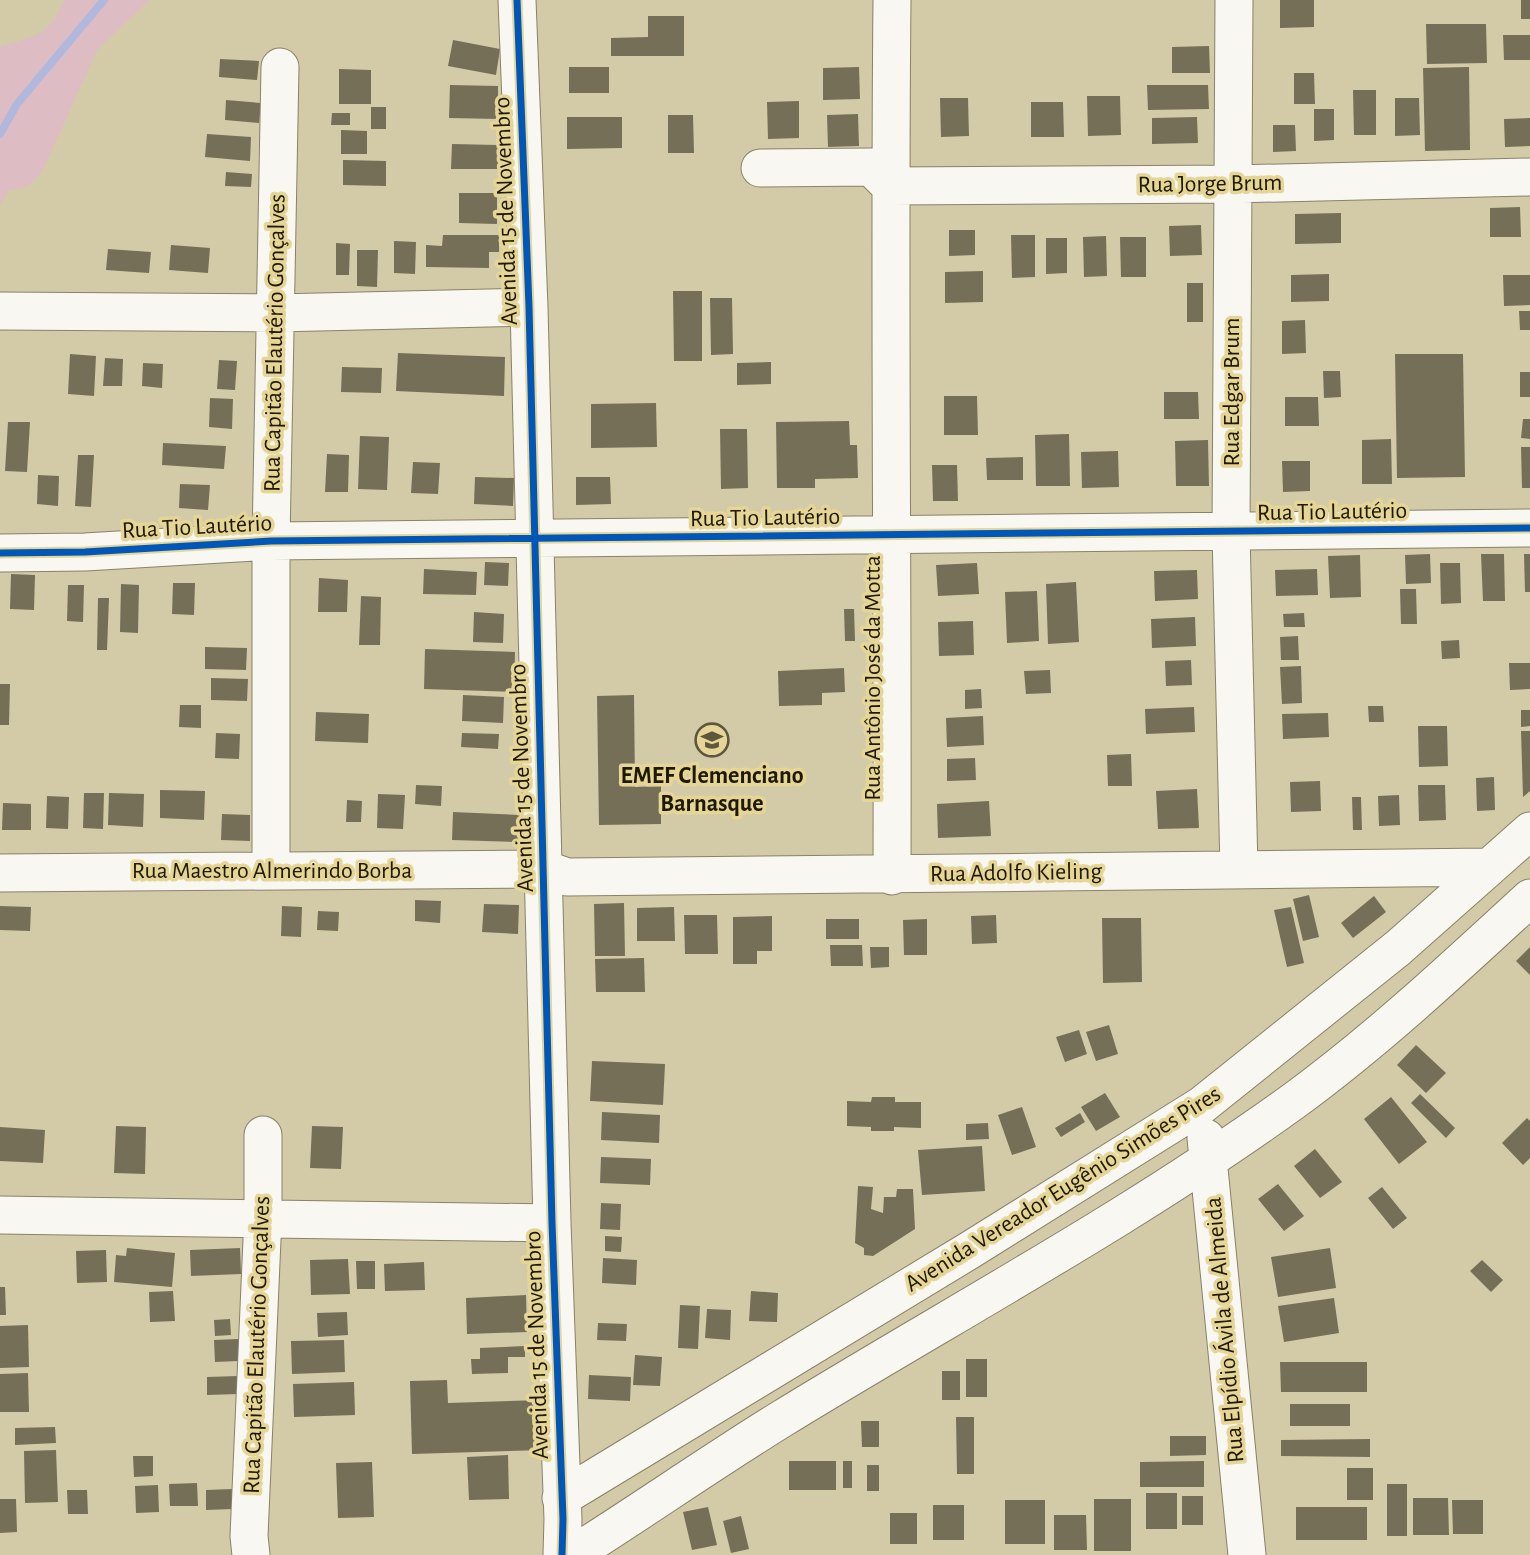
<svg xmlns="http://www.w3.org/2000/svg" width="1530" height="1555" viewBox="0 0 1530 1555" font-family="'Alegreya Sans',sans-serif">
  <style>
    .green { fill: #debcc4 }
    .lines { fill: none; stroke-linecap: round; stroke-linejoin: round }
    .stream { stroke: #b1b8dd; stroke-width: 8 }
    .building { fill: #766f58 }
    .minor-casing { stroke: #898267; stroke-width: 39 }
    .minor { stroke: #f8f7f2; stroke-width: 37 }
    .cycleway-casing { stroke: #e5d596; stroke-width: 11 }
    .cycleway { stroke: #0057b8; stroke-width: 7 }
    .labels { text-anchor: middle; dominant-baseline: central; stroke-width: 7; stroke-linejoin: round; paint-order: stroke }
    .street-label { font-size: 24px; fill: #1f1901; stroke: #e5d596 }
    .poi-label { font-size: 24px; font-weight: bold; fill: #1f1901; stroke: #e5d596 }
  </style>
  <rect width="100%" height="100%" fill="#d3caa8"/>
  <path class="green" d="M64 0H149L97 50 43 170 29 186 9 190 0 205V47C34 36 50 36 64 0Z"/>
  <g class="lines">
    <path class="stream" d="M0 134 17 104 104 0"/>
  </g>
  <path class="building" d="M1280 0H1314V27L1280 28Z
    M1521 0H1530V19H1521Z
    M648 16H684V56H611V38L648 37Z
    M1426 24H1486L1487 63 1427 64Z
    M1503 35H1530V60H1504Z
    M453 40 500 49 496 75 448 66Z
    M1209 46 1210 73H1172V47Z
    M220 59 259 61 257 80 219 77Z
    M569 67H609V93H569Z
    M859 67 860 99 823 100V68Z
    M1469 67 1470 150 1425 151 1423 68Z
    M339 69 371 70V104H339Z
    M1294 73H1314L1315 104H1294Z
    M450 85 498 86V119L449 118Z
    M1147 85H1208L1209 109 1148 110Z
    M1353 90H1376V135H1354Z
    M1087 96H1120L1121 135 1088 136Z
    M940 98H968L969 136 941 137Z
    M1395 98H1419L1420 135 1395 136Z
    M226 100 261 103 259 123 225 120Z
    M799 101V138L768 139 767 102Z
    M1031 102H1063L1064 137H1031Z
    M371 107H386V129H371Z
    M1314 109H1334V140L1314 141Z
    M332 113H350V125H331Z
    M858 114 859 146 828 147 827 115Z
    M668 115H693L694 153H668Z
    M567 117H622V148L567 149Z
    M1197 117 1198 143 1152 144V118Z
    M1530 118V146L1505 147 1504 119Z
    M1273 125H1295L1296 151 1273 152Z
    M341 130 367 131V154H341Z
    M207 134 251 137 250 161 205 157Z
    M452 144 498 145V169H451Z
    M343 160 386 161V186L343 185Z
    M226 172 252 174 251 187 225 186Z
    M459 193H497V224L459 223Z
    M1520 207 1521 237H1490V208Z
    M1341 213V243L1295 244V214Z
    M1201 225 1202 255 1170 256 1169 226Z
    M949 230H975V255L949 256Z
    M443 235H499V252H489V268L426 267V245L442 246Z
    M1011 235H1035V277L1012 278Z
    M1106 236 1107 276 1084 277 1083 237Z
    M1120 237H1146V277H1121Z
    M1046 238H1067V273L1046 274Z
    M394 241 416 242 415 274 394 273Z
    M336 243 350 244 349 275H336Z
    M171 245 210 248 208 273 169 270Z
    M108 249 151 252 149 273 106 270Z
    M357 250H378L377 287 357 286Z
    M983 271V302L945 303V272Z
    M1329 274V301L1291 302V275Z
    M1503 275H1530V305L1504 306Z
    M1187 283H1203V322H1187Z
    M673 291H702V361H674Z
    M710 298H732L733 354 711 355Z
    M1519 311H1530V330H1520Z
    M1305 320 1306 353 1282 354V321Z
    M398 353 505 357 504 396 396 391Z
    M70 354 96 356 94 396 68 394Z
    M1395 354H1463L1465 477 1397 478Z
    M105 358 123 359 122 386H103Z
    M219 360 237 361 235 390 217 389Z
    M771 362V384L737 385V363Z
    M143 363 163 364 162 388 142 386Z
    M342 367 382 368 381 393 341 392Z
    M1323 371H1340L1341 397 1324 398Z
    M1520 372H1530V397H1520Z
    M1164 392H1198L1199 419H1164Z
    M944 396H977L978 435H944Z
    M1285 397H1318L1319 426H1285Z
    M210 398 233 399 232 429 209 427Z
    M656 403 657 447 591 448V404Z
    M1523 419H1530V439L1521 438Z
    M849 421 850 445H857L858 478 815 479V488H777L776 422Z
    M8 422H30L27 472 5 471Z
    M720 429H747L748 488 721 489Z
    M1069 434 1070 486H1036L1035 435Z
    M360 436 389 437 387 490 358 489Z
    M1391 439 1392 484H1362V440Z
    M1208 440 1209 486H1176L1175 441Z
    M163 443 226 446 224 469 162 465Z
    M1521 447H1530V488H1522Z
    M1118 451 1119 487 1082 488 1081 452Z
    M327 454 349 455 348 492H325Z
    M78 455H94L91 507 75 506Z
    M1023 457V480H987L986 458Z
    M1282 461H1310V491L1283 492Z
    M413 462 440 463 438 494 411 493Z
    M932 465H957L958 501H933Z
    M38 475 59 476 58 506 37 504Z
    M475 477 514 478 513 506 474 504Z
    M576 477H610L611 504 576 505Z
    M180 484 210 485 208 510 179 508Z
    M1430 554 1431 583 1406 584 1405 555Z
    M1481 554H1504L1505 601H1483Z
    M1524 554H1530V592H1525Z
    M1360 555 1361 597 1330 598 1328 556Z
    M485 562 509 563 508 586 484 585Z
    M977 563 979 594 938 596 936 565Z
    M1440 563H1460L1461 603 1441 604Z
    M424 569 477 572 476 595 423 594Z
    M1317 569 1318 595 1276 596 1275 570Z
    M1197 570 1198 599 1155 601 1154 571Z
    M11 574 35 575 34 610 10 609Z
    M319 578 348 580 347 612H318Z
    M1076 582 1079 642 1048 644 1046 584Z
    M173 583H195L194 615 172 614Z
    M121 584 139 585 138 633 120 632Z
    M68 585H84L83 622 67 621Z
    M1400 589H1416L1417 624H1401Z
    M1037 591 1039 641 1007 643 1005 592Z
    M361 596 381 597 380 645H359Z
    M98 598H109L107 650H97Z
    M844 609H854L855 641H845Z
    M474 612 504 614 503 643 473 642Z
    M1304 613 1305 627H1284L1283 614Z
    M1195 617 1196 646 1152 648 1151 619Z
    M973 621 974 655 939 656 938 622Z
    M1298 636 1299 660H1281L1280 637Z
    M1459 640 1460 658 1442 659 1441 641Z
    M205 647 247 648 246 670 205 669Z
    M425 649 515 652 514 692 424 689Z
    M1191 660 1192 685 1166 686 1165 661Z
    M1509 663H1530V689L1510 690Z
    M1301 666 1302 703 1282 704 1280 667Z
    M844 668 845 692 822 693V705L779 706 778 671Z
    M1050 670 1051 693 1026 694 1024 671Z
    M211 678 248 679 247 701 211 700Z
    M0 684H10L9 725H0Z
    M981 689 982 708 965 709V690Z
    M463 695 504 697 503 723 462 721Z
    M634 695 635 787 661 786V824L599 825 597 696Z
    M180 705H201V728L179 727Z
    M1368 706H1383L1384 722H1369Z
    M1194 707 1195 732 1146 734 1145 709Z
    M1521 710H1530V726L1521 727Z
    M316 712 369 714 368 743 315 741Z
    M1328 713 1329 737 1283 739 1282 714Z
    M983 716 984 745 947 747 946 718Z
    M1418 726H1447L1448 766 1419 767Z
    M1521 731H1530V791L1523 797Z
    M216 733 240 734 239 759 215 758Z
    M462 733 499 734 498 749 461 747Z
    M1131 754 1132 786H1108L1107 755Z
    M975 758 976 780 947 781V759Z
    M1494 777 1495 810 1477 811 1476 778Z
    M1320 781 1321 811 1291 812 1290 782Z
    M416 785 442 786 441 806 415 804Z
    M1418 785H1445L1446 820 1419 821Z
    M1197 789 1199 828 1158 829 1156 791Z
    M160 790 205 791 204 820 160 818Z
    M84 793H104L103 829 83 828Z
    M109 793 144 794 143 827 108 825Z
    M378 794 405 795 403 829 377 828Z
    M1399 795 1400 825 1379 826 1378 796Z
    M47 796 69 797 68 829 46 828Z
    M1352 797H1361L1362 830H1353Z
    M347 800 362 801 361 822H346Z
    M989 801 991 836 938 838 937 804Z
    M3 803 31 804V830H2Z
    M453 812 520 815 518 842 452 840Z
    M222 814 250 815V841L221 840Z
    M1309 895 1319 937 1303 941 1293 899Z
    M1374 896 1386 912 1353 938 1341 923Z
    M415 900 441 901 440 923 415 921Z
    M624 903 625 956H595L594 904Z
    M484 904 519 905 518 934 482 932Z
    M0 906 31 907 30 931 0 930Z
    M282 906 302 907 301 937 281 936Z
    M674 907 675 941H637V908Z
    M1291 907 1304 963 1287 967 1274 910Z
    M318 911 339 912 338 931 317 930Z
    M684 915H717L718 954H685Z
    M996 915 997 943 972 944 971 916Z
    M772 916V951H757V964H733V917Z
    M1102 918H1141L1142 982 1103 983Z
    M826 919H859V939H826Z
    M927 919V955H904L903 920Z
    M830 945H862L863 966H831Z
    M870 947H889V967L871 968Z
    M1530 947V975L1516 961Z
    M644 958 645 992H596L595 959Z
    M1109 1025 1118 1054 1096 1061 1086 1032Z
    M1079 1030 1087 1054 1065 1062 1056 1037Z
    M1416 1045 1446 1073 1426 1093 1397 1065Z
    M592 1061 665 1064 663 1105 590 1101Z
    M1105 1093 1120 1117 1096 1131 1081 1107Z
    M1420 1094 1455 1128 1446 1138 1411 1103Z
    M872 1097H895V1102H921V1128L894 1127V1131H871V1127L847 1126V1101L871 1102Z
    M1391 1097 1427 1142 1399 1164 1364 1119Z
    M1022 1107 1036 1147 1012 1155 998 1115Z
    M602 1112 660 1115 659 1143 601 1140Z
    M1080 1113 1085 1122 1061 1137 1055 1128Z
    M1527 1118 1530 1121V1158L1523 1165 1502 1143Z
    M988 1123 989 1139 966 1140V1124Z
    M116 1126 146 1127 145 1174 114 1173Z
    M312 1126 343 1127 341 1169 310 1168Z
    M0 1127 45 1130 43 1163 0 1161Z
    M982 1146 985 1191 922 1195 918 1150Z
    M1315 1149 1342 1182 1320 1198 1294 1166Z
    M601 1157 651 1159 650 1185 600 1183Z
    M1278 1184 1304 1216 1284 1231 1258 1199Z
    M858 1186 873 1187 871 1209 883 1213 884 1197H896L897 1189H913L915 1229 873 1256 864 1255V1248L855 1243Z
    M1382 1187 1407 1218 1393 1229 1368 1198Z
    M601 1203 621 1204 620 1230 600 1229Z
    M605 1236 622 1237 621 1252 605 1251Z
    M127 1248 175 1253 172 1287 114 1282 116 1255 126 1256Z
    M240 1248 241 1274 191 1276 190 1250Z
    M1330 1248 1336 1288 1278 1297 1271 1257Z
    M106 1250 107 1282 77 1283 76 1251Z
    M603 1258 637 1260 636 1285 602 1283Z
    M348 1259 350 1294 311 1295 310 1260Z
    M1482 1260 1503 1280 1491 1292 1470 1271Z
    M356 1261H375V1289H357Z
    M424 1262 425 1290 385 1291 384 1264Z
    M0 1287H5L6 1315H0Z
    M173 1291 175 1321 150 1322 149 1292Z
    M751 1291 778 1293 777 1322 749 1321Z
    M526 1295 527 1332 467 1334 466 1298Z
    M1334 1298 1339 1333 1284 1342 1278 1306Z
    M680 1305 700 1306 698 1349 678 1348Z
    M707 1309 731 1310 730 1340 705 1338Z
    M347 1312 348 1335 318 1337 317 1313Z
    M230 1319 231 1335 215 1336 214 1320Z
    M598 1323 627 1324 626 1341 597 1340Z
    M28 1325 29 1367 0 1368V1326Z
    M238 1339V1361L215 1362 214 1340Z
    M344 1340 345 1372 292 1374 291 1341Z
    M525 1346V1357H508V1373L472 1374 471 1359H480V1348Z
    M635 1355 662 1357 660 1386 633 1385Z
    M966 1359H987V1397H966Z
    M1280 1362H1367V1392H1281Z
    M942 1371H960V1400H942Z
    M28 1373 29 1412H0V1374Z
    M589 1375 631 1377 630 1401 588 1399Z
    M238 1376V1394L207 1395V1377Z
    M447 1380 448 1403 542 1400 544 1450 412 1454 410 1381Z
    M354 1382 355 1415 294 1417 293 1384Z
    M1290 1404H1350V1426H1290Z
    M956 1417H974V1474H957Z
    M861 1421H879V1447H862Z
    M55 1427 56 1443 15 1445V1428Z
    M1170 1436H1206V1455L1170 1456Z
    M1370 1439V1457L1281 1456V1440Z
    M56 1450 58 1502 25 1503 24 1451Z
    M508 1455 509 1499 469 1500 467 1457Z
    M133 1456H153V1476L134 1477Z
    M789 1461H836V1490H789Z
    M843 1461H852V1488H843Z
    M1204 1461V1487H1140V1462Z
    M372 1462 374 1517 338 1518 336 1463Z
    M867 1465H879V1491H867Z
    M1347 1468H1373V1500H1347Z
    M197 1483 198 1506H170L169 1484Z
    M1387 1484H1407V1536H1387Z
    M158 1485 159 1512 136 1513 135 1486Z
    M232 1489 233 1509 206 1510V1490Z
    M67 1490H87L88 1514H68Z
    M1146 1493H1177V1529H1146Z
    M1182 1496H1203V1525H1182Z
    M1413 1498H1448L1449 1535H1413Z
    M0 1499H16L17 1532 0 1533Z
    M1094 1499H1131V1551H1094Z
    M1005 1500H1045V1544H1005Z
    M1452 1500H1483V1534H1453Z
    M933 1505H964V1540H933Z
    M708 1507 717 1545 692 1550 683 1512Z
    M1296 1507H1367V1540H1296Z
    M890 1513H917V1544H890Z
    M1054 1515H1086L1087 1550H1054Z
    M741 1516 749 1549 731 1553 723 1521Z"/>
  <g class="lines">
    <defs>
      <path id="minor" d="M517 0 529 307 552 1223 563 1519 562 1555
        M1234 0 1231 533 1239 869
        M760 168 871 167 890 186
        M890 186 1233 184 1530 177
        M0 311 276 313 529 307
        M0 553 85 552 271 541 1530 528
        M271 871V541L280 67
        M0 873 544 869 567 877C874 876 1182 869 1489 867
        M892 876C893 584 889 292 892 0
        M1206 1138 1247 1555
        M0 1215 552 1223
        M561 1498 970 1250 1202 1105 1398 948 1530 831
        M251 1555 249 1536 263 1217V1135
        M572 1555C643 1510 712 1462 783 1418 954 1313 1132 1218 1295 1100 1378 1039 1454 968 1530 898"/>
    </defs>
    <use href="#minor" class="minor-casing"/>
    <use href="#minor" class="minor"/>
    <defs>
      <path id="cycleway" d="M517 0 529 307 552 1223 563 1519 562 1555
        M0 553 85 552 271 541 1530 528"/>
    </defs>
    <use href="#cycleway" class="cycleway-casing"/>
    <use href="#cycleway" class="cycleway"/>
  </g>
  <defs>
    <symbol id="school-ring" viewBox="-11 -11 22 22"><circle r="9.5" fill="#e5d596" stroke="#5e573b" stroke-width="1.5"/><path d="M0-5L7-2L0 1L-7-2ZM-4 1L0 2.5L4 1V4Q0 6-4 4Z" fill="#5e573b"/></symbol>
  </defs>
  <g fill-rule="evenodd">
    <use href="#school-ring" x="693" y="721" width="38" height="38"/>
  </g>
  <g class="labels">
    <g class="street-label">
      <text transform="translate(1210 184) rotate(-1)">Rua Jorge Brum</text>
      <text transform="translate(506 211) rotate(-92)">Avenida 15 de Novembro</text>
      <text transform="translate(275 343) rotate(-89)">Rua Capitão Elautério Gonçalves</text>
      <text transform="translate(1232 392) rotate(-90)">Rua Edgar Brum</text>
      <text transform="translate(1332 512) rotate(-1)">Rua Tio Lautério</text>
      <text transform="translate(765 518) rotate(-1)">Rua Tio Lautério</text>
      <text transform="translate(197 527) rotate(-3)">Rua Tio Lautério</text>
      <text transform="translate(873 678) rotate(-90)">Rua Antônio José da Motta</text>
      <text transform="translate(522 778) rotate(-92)">Avenida 15 de Novembro</text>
      <text x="272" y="871">Rua Maestro Almerindo Borba</text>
      <text transform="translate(1016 873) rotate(-1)">Rua Adolfo Kieling</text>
      <text transform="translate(1063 1189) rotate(-32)">Avenida Vereador Eugênio Simões Pires</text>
      <text transform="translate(1225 1330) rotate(-95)">Rua Elpídio Ávila de Almeida</text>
      <text transform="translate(257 1345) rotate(-88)">Rua Capitão Elautério Gonçalves</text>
      <text transform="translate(537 1345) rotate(-92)">Avenida 15 de Novembro</text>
    </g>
    <g class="poi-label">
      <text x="712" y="776">EMEF Clemenciano<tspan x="712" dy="28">Barnasque</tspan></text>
    </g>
  </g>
</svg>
